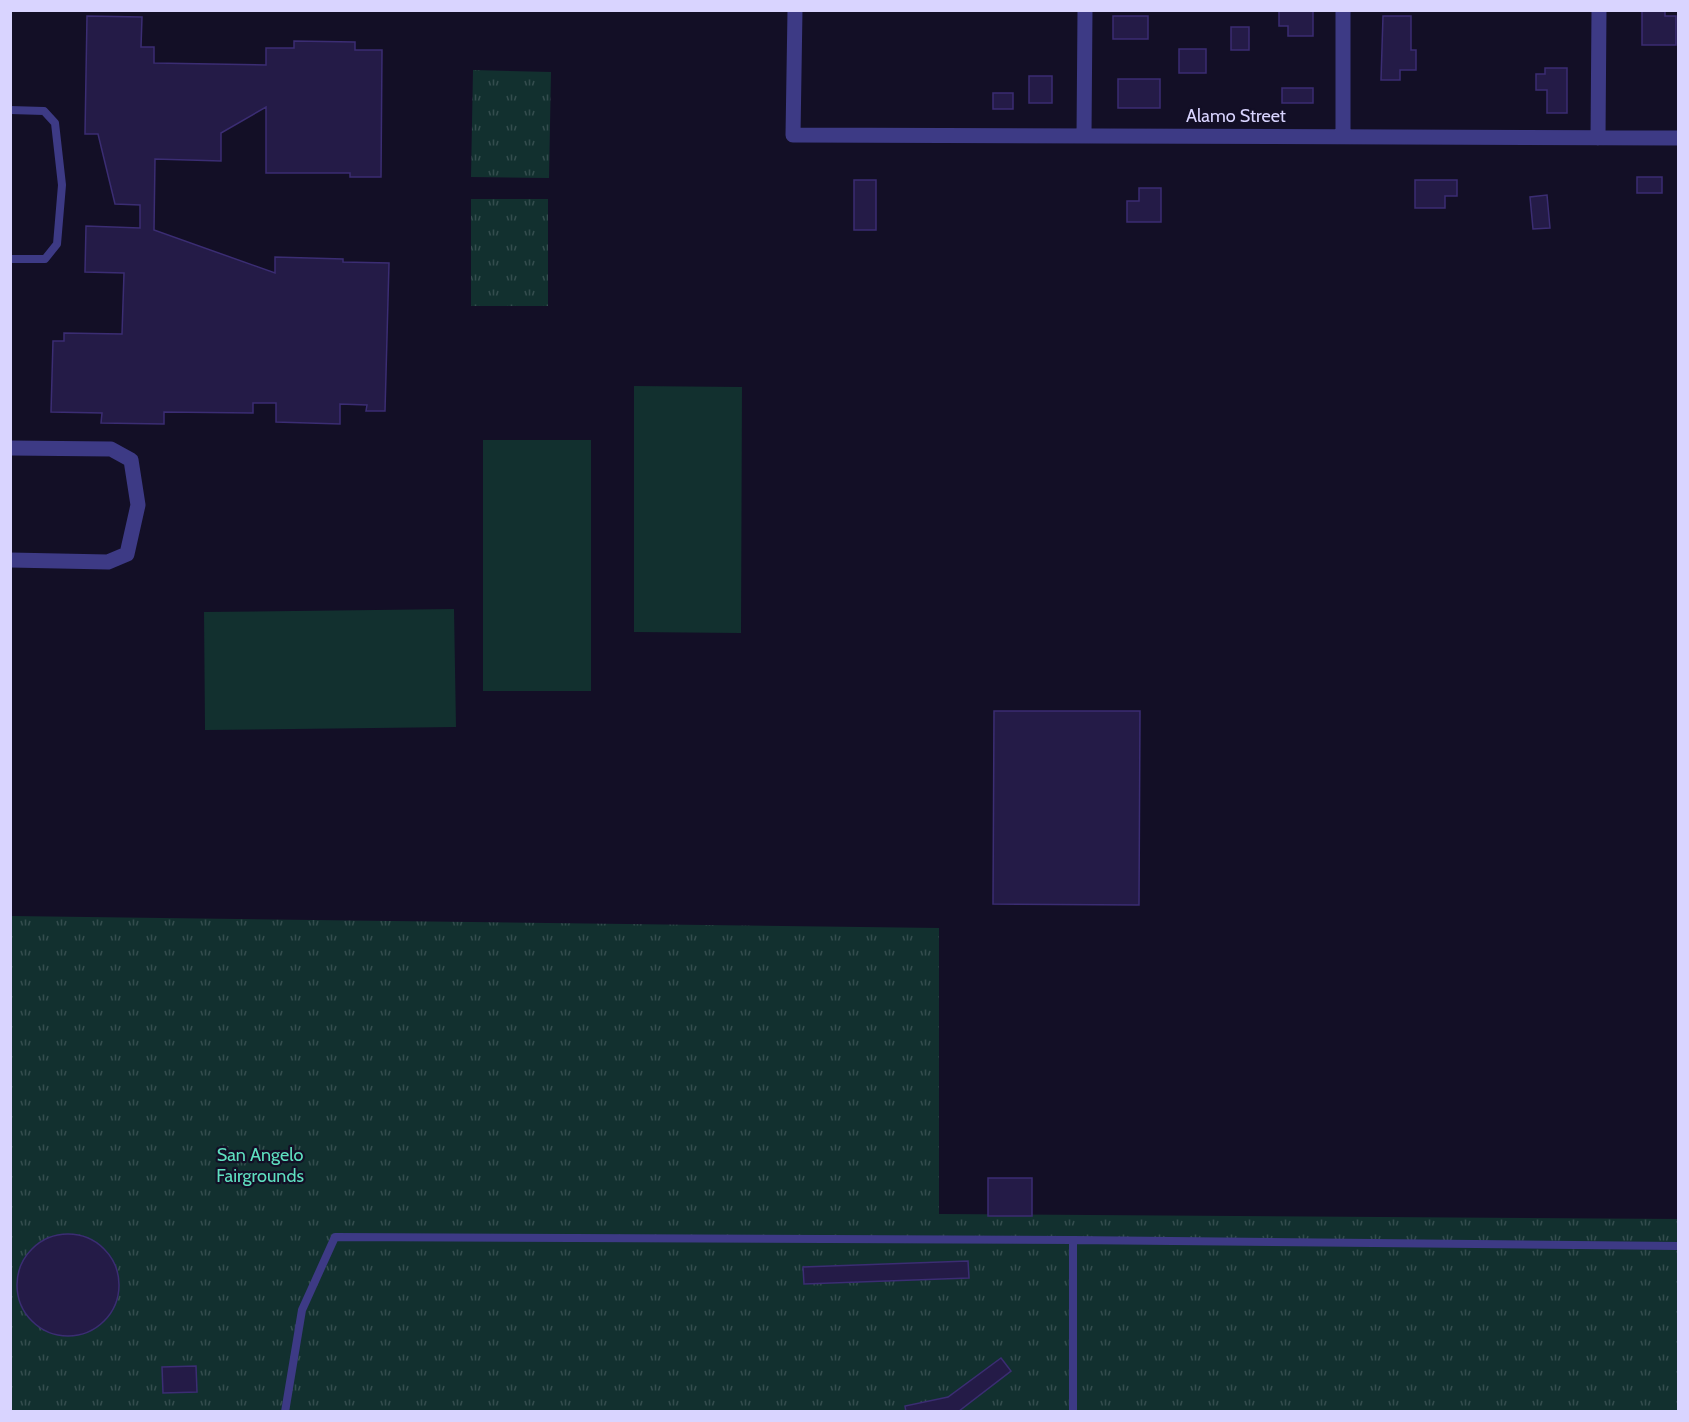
<svg xmlns="http://www.w3.org/2000/svg" width="1689" height="1422" viewBox="0 0 1689 1422" font-family="Cabin,sans-serif">
  <style>
    .green { fill: #12302f }
    .park { fill: url(#park-tufts) }
    .building { fill: #241b47; stroke: #3b2d73; stroke-width: 1.5 }
    .lines { fill: none; stroke-linecap: round; stroke-linejoin: round }
    .service { stroke: #3d3a85; stroke-width: 8 }
    .minor { stroke: #3d3a85; stroke-width: 15 }
    .labels { text-anchor: middle; dominant-baseline: central; stroke-width: 4.5; stroke-linejoin: round; paint-order: stroke }
    .street-label { font-size: 18px; fill: #d9d4ff; stroke: #130f26 }
    .park-label { font-size: 18px; fill: #5fe0c0; stroke: #130f26 }
  </style>
  <defs>
    <pattern id="park-tufts" width="24" height="20" patternUnits="userSpaceOnUse" patternTransform="scale(1.5)"><rect width="24" height="20" fill="#12302f"/><path d="M3 7l-1-3M5 7V3M7 7l1-3M15 17l-1-3M17 17v-4M19 17l1-3" fill="none" stroke="#344d4e"/></pattern>
  </defs>
  <rect width="100%" height="100%" fill="#130f26"/>
  <path class="green" d="M634 386 742 387 741 633 634 632Z
    M483 440H591V691H483Z
    M454 609 456 727 205 730 204 612Z"/>
  <path class="park" d="M473 70 551 72 549 178 471 177Z
    M471 199H548V306H471Z
    M11 916 939 928V1214L1678 1219V1411L11 1412Z"/>
  <path class="building" d="M1279 10H1313V36H1288V26H1279Z
    M1642 10H1665V16H1676V45H1642Z
    M87 16 142 17 141 47H154V63L266 65V48H294V41L355 42V50H382L381 177H350V173H266V107L221 133V161L155 159 154 230 275 273V257L343 259V262L389 263 385 411H366L367 405 340 404V424L276 422V403H253V413L164 412V424L101 423 102 413 51 412 53 341H64V333L122 334 124 273 85 272 86 226 140 228V205L115 204 98 134H85Z
    M1113 16H1148V39H1113Z
    M1383 16H1411V50H1416V70H1400V80H1381Z
    M1231 27H1249V50H1231Z
    M1179 49H1206V73H1179Z
    M1545 68H1567V113H1547V90H1536V74H1545Z
    M1029 76H1052V103H1029Z
    M1118 79H1160V108H1118Z
    M1282 88H1313V103H1282Z
    M993 93H1013V109H993Z
    M1637 177H1662V193H1637Z
    M854 180H876V230H854Z
    M1415 180H1457V196H1445V208H1415Z
    M1139 188H1161V222H1127V201H1139Z
    M1547 195 1550 228 1533 229 1530 197Z
    M994 711H1140L1139 905 993 904Z
    M988 1178H1032V1216H988Z
    M17 1285a51 51 0 1 1 102 0a51 51 0 1 1-102 0Z
    M968 1261 969 1278 804 1284 803 1267Z
    M1001 1358 1011 1371 959 1411 906 1412 905 1406 948 1397Z
    M196 1366 197 1392 163 1393 162 1367Z"/>
  <g class="lines">
    <path class="service" d="M10 110 44 111 55 123 62 185 57 244 45 259H10
      M1073 1240 1678 1246
      M285 1412 302 1310 335 1237 1073 1240V1412"/>
    <path class="minor" d="M795 10 793 135 1678 138
      M1084 136 1085 10
      M1343 136V10
      M1598 138 1599 10
      M10 448 111 449 131 460 138 505 127 554 108 562 10 560"/>
  </g>
  <g class="labels">
    <g class="street-label">
      <text x="1236" y="116">Alamo Street</text>
    </g>
    <g class="park-label">
      <text x="260" y="1155">San Angelo<tspan x="260" dy="21">Fairgrounds</tspan></text>
    </g>
  </g>
  <rect width="1689" height="1422" fill="none" stroke="#d9d4ff" stroke-width="24"/>
</svg>
